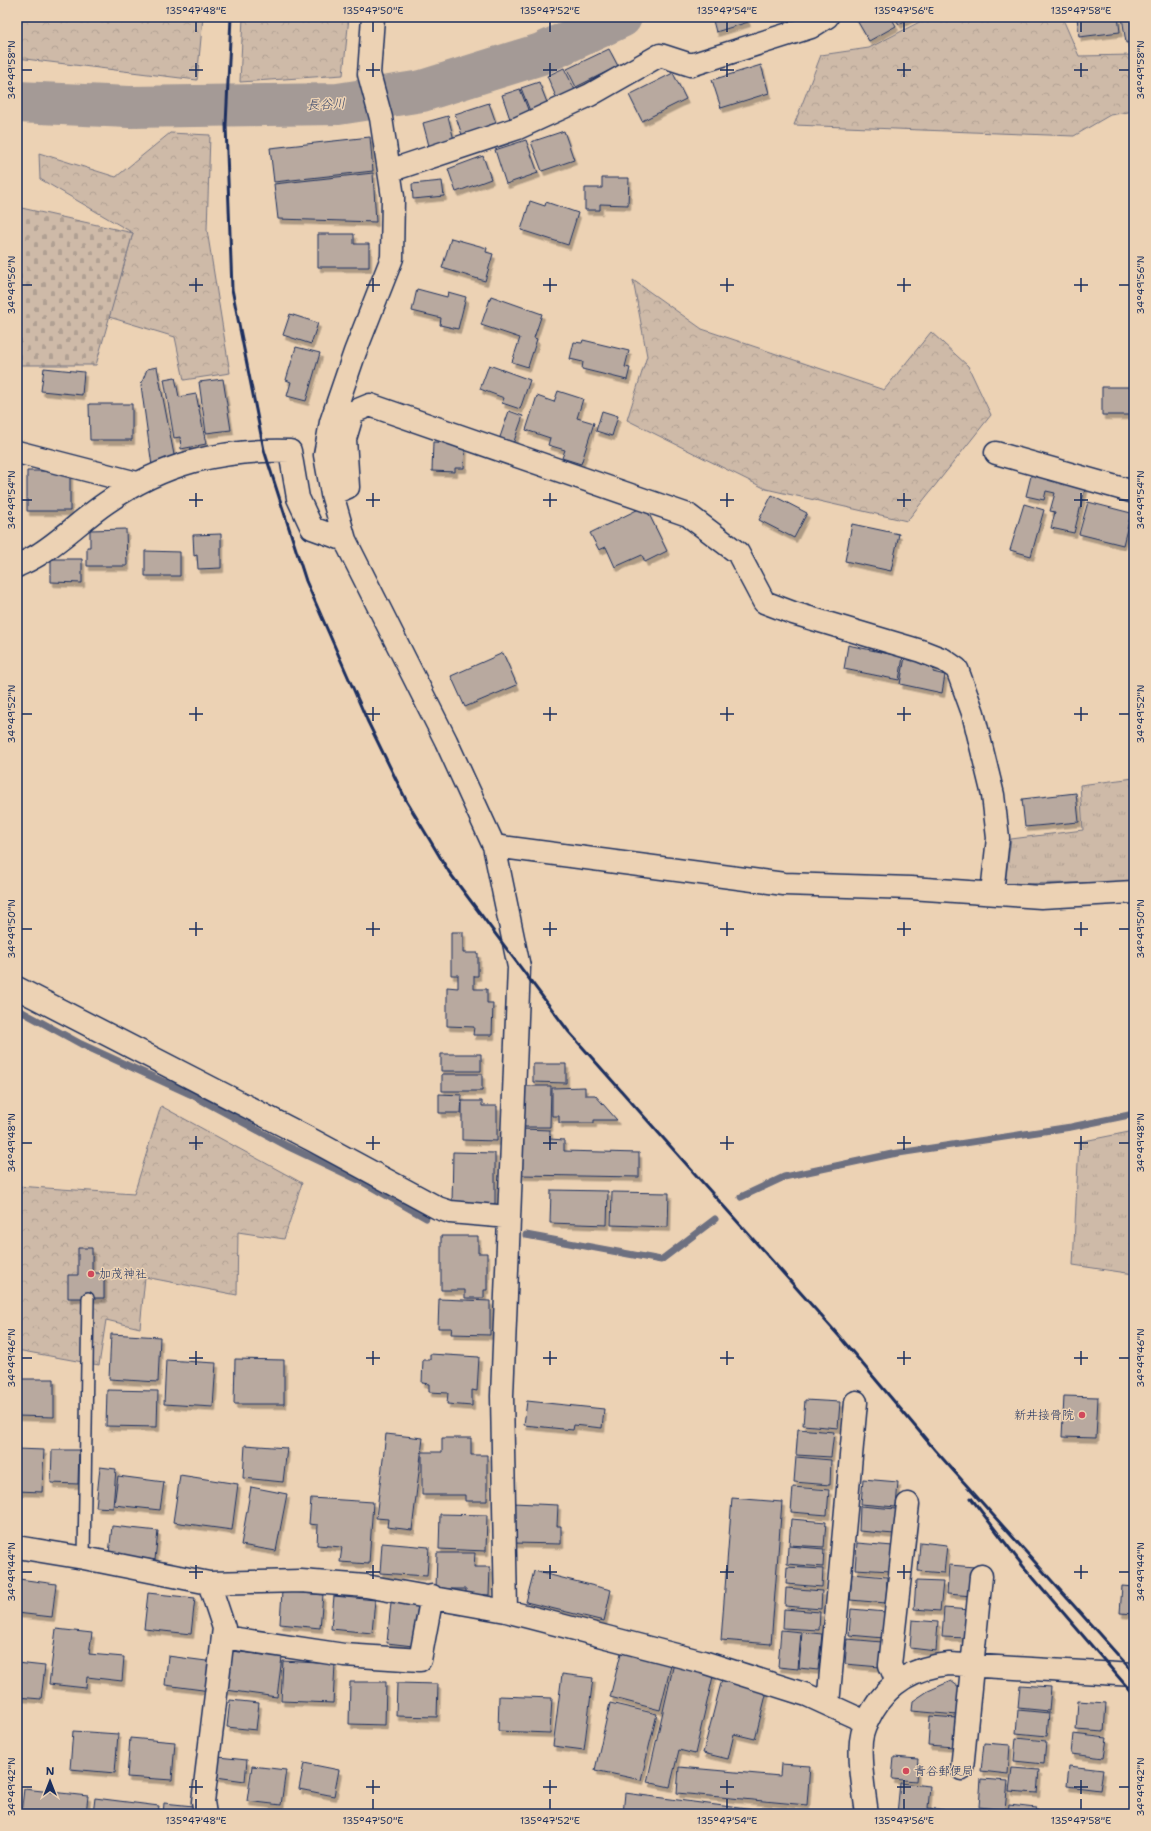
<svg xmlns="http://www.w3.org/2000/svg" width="1151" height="1831" viewBox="0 0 1151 1831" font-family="'Shantell Sans','Klee One',sans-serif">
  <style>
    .grass { fill: url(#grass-tufts); stroke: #747483 }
    .forest { fill: url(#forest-crowns); stroke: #747483 }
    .cemetery { fill: url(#cemetery-stones); stroke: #747483 }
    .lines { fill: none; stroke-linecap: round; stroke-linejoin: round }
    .stream { stroke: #6d6f80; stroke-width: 7 }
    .river { stroke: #a49a96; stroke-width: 42 }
    .building { fill: #b8a99f; stroke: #1b2f5e; filter: url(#shadow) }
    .service-casing { stroke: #1b2f5e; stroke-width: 14 }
    .minor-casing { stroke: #1b2f5e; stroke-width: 25 }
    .service { stroke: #ecd2b4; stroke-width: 11 }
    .minor { stroke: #ecd2b4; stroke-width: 22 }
    .rail { stroke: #1b2f5e; stroke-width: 3 }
    .ticks { fill: none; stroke: #1b2f5e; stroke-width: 1.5 }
    .poi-dot { fill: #d1495b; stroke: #ecd2b4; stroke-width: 1.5 }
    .labels { text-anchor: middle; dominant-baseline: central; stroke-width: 3; stroke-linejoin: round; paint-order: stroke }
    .poi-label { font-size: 12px; fill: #1b2f5e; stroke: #ecd2b4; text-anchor: start }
    .water-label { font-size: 13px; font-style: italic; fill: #364469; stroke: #ecd2b4 }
    .neatline { fill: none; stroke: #1b2f5e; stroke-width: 1.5 }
    .ticks-label { font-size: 10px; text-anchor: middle; fill: #1b2f5e }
  </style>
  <defs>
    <pattern id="grass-tufts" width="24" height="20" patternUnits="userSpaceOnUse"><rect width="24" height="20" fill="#cebaa8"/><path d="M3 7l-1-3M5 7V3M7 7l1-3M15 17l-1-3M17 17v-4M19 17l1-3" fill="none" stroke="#b0a093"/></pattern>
    <pattern id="forest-crowns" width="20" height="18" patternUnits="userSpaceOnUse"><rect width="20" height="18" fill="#cebaa8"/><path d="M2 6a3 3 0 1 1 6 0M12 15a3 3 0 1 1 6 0" fill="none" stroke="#b0a093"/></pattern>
    <pattern id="cemetery-stones" width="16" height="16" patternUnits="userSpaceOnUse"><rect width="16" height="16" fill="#cebaa8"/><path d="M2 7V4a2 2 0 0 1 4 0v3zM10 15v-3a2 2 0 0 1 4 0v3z" fill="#b0a093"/></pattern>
    <filter id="shadow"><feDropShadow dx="2.5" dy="4.5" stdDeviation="0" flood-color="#0004"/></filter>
  </defs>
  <rect width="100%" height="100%" fill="#ecd2b4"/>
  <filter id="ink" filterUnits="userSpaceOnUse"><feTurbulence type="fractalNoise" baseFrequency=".025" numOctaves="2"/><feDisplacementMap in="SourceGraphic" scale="8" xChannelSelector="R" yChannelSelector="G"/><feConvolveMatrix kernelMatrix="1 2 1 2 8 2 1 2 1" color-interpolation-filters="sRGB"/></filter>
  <g filter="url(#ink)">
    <path class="grass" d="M1134 778V882L1005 884 1011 839 1083 830 1080 785Z
      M1134 1131V1274L1073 1265 1079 1142Z"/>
    <path class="forest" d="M17 17H203L197 80 17 58Z
      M243 17H349L343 75 240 82Z
      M929 17H1062L1079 56 1134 55V111L1110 115 1074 136 794 125 821 55 869 48Z
      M170 133 210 135 207 230 230 373 184 380 175 337 109 317 133 233 40 179 39 153 116 177Z
      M633 280 702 329 884 390 931 332 968 366 991 415 907 521 766 489 627 420 647 356Z
      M161 1106 302 1183 284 1239 238 1232 237 1295 145 1277 140 1328 106 1320 99 1365 17 1350V1186L134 1194Z"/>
    <path class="cemetery" d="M17 207 133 233 96 365H17Z"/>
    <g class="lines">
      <path class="stream" d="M17 1009 81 1044 190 1094 287 1146 361 1181 426 1218
        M741 1197 784 1177 892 1154 1071 1127 1134 1114
        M526 1235 661 1260 715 1219"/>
      <path class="river" d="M17 102 129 107 338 104 422 91 541 54 621 17"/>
    </g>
    <path class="building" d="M712 17H746L748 22 716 32Z
      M855 17H891L896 26 869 41Z
      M894 17H912L899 24Z
      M1077 17H1118L1120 32 1079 37Z
      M1122 17H1134V42L1126 43Z
      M609 49 618 66 576 87 567 69Z
      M761 65 769 93 721 108 712 80Z
      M564 68 575 90 557 99 547 76Z
      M673 73 686 99 642 121 629 95Z
      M539 82 548 105 530 111 521 88Z
      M520 89 529 112 510 119 502 95Z
      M489 103 496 123 462 135 455 114Z
      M448 116 454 140 429 146 423 123Z
      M564 131 574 160 542 171 531 142Z
      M370 137 373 171 274 182 270 148Z
      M526 140 538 173 506 184 495 150Z
      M483 156 491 179 456 192 448 169Z
      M373 173 376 222 278 219 274 184Z
      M602 178H629L628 205 600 204V210H585V188H602Z
      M442 181 444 196 413 199 412 184Z
      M530 201 545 206 546 202 578 213 568 245 521 230Z
      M318 234H354V244H369V267H318Z
      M451 238 487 248 486 252 493 254 485 281 442 268Z
      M417 289 447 297 448 292 466 297 458 329 440 325 441 318 412 311Z
      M491 296 542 314 534 338 537 339 528 367 512 362 520 338 481 325Z
      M290 314 318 323 311 344 283 335Z
      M583 340 629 351 625 367 630 368 627 380 582 369 583 362 570 359 574 342 582 343Z
      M296 347 320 353 306 401 287 396 291 382 286 380Z
      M489 365 530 380 520 409 502 403 504 398 480 389Z
      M157 367 175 460 152 466 141 385 147 369Z
      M44 368 84 372 82 395 41 391Z
      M175 377 179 397 196 394 206 444 181 449 180 437 174 438 164 379Z
      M223 379 231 430 206 433 199 382Z
      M1102 387H1134V415H1102Z
      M558 391 583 399 577 418 594 423 581 464 562 458 565 450 548 445 550 438 526 430 537 396 554 402Z
      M89 404H132V440H90Z
      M509 411 523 416 513 444 499 440Z
      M602 411 618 416 612 436 596 431Z
      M1133 434H1134V469H1130Z
      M433 442 457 443V448H465L464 468H455V472L432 471Z
      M27 471H70V511H27Z
      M1032 472 1086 485 1074 533 1051 528 1055 512 1050 511 1055 493 1046 491 1044 500 1026 496Z
      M772 495 807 513 794 538 759 520Z
      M1088 502 1131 513 1123 545 1079 534Z
      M1024 504 1044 510 1031 556 1010 550Z
      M645 506 667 551 645 562 642 555 615 567 606 547 599 550 590 533Z
      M852 524 899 534 891 571 845 561Z
      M126 529 127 566H87V547H90V530Z
      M221 534V568L198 569 197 555 194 556 193 535Z
      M145 551 180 552V576H145Z
      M51 559H82V583L51 582Z
      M848 645 903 657 899 680 844 669Z
      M503 653 517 685 465 707 451 676Z
      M905 657 935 664 933 672 945 675 942 693 900 684Z
      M1076 793 1079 822 1025 827 1022 799Z
      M451 932H463V953H478V976H474V989H487V1003H493L492 1035H473L474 1027 447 1026V987L458 988V975H451Z
      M441 1054H481V1071H441Z
      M533 1064H566V1083L533 1082Z
      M442 1074H482V1091H442Z
      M524 1086H551L550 1127H523Z
      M585 1087V1095H595L617 1120H594V1123H559V1116H552V1088Z
      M439 1094 462 1095 461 1113H439Z
      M462 1101H482V1106H497V1141L462 1140Z
      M522 1129 550 1130V1139L564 1140V1151L639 1153V1177L521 1175Z
      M453 1152 495 1153V1204H452Z
      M551 1190 608 1191 607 1225 550 1223Z
      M612 1192 669 1193 668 1227 611 1225Z
      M441 1236H478V1253H487V1290H484V1298H465V1290H441Z
      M78 1248H92V1273H104V1298H68V1275H78Z
      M439 1299 490 1301V1335L451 1334 452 1328H438Z
      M111 1334 160 1337 158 1382 109 1379Z
      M430 1354 479 1357 477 1391 472 1390V1406L447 1404 448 1393 429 1392V1384L422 1383 423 1360H430Z
      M235 1359 284 1360V1404H234Z
      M166 1360 216 1363 213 1407 164 1404Z
      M17 1379H54V1417L17 1416Z
      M107 1390 158 1391 157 1427 106 1426Z
      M1064 1396 1098 1397 1096 1438 1062 1437Z
      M805 1400 840 1402 838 1428 803 1425Z
      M527 1401 604 1409 602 1428 574 1425 573 1430 524 1425Z
      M798 1429 834 1432 831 1457 796 1455Z
      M386 1434 423 1438 412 1530 387 1527 388 1519 376 1518Z
      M442 1438H471V1455H487V1501H465V1495H422V1452H442Z
      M245 1445 287 1448 283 1482 243 1478Z
      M17 1449 44 1450 42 1492 17 1491Z
      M52 1450H79L78 1484 51 1483Z
      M796 1457 831 1460 830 1485 794 1482Z
      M100 1467 116 1469 113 1508 96 1507Z
      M180 1475 238 1484 232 1530 173 1522Z
      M118 1476 164 1482 160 1510 114 1505Z
      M863 1479 898 1482 896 1507 861 1504Z
      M251 1487 287 1494 276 1551 241 1545Z
      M793 1487 829 1490 827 1515 791 1512Z
      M311 1498 373 1502 369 1564 340 1562 342 1547 317 1545 318 1525 309 1524Z
      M732 1498 782 1502 771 1644 721 1640Z
      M513 1503 558 1505 557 1526H561V1544L513 1543Z
      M860 1506 896 1509 894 1534 859 1531Z
      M440 1514 487 1515 486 1551 439 1549Z
      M791 1519 826 1522 824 1547 789 1545Z
      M112 1526 158 1531 155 1560 109 1554Z
      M920 1542 947 1545 944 1573 918 1571Z
      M382 1543 429 1547 427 1576 380 1573Z
      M857 1543 893 1546 891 1571 855 1569Z
      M788 1546 824 1549 823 1567 787 1564Z
      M437 1553H475L474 1567H490L489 1595 466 1594V1589H436Z
      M949 1565 975 1567 973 1596 947 1594Z
      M787 1567 823 1569 822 1587 786 1584Z
      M534 1571 611 1590 604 1621 526 1602Z
      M852 1574 887 1577 886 1603 850 1600Z
      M19 1579 56 1584 52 1617 17 1613Z
      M916 1581 943 1582 940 1611 914 1609Z
      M1122 1586 1134 1587V1614L1120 1613Z
      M786 1588 822 1591 821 1609 785 1606Z
      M282 1591 323 1595 320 1628 280 1624Z
      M148 1593 195 1598 191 1634 144 1629Z
      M334 1596 375 1600 372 1633 331 1629Z
      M391 1602 418 1605 413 1646 387 1643Z
      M944 1608 971 1610 968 1638 942 1637Z
      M784 1609 820 1612 819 1630 783 1628Z
      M851 1609 886 1612 884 1638 849 1635Z
      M912 1620 938 1622 936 1651 910 1648Z
      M56 1629 92 1633 89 1654 124 1657 122 1681 87 1677 86 1688 49 1684Z
      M781 1630 801 1632 798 1669 778 1667Z
      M802 1632 822 1634 818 1670 799 1668Z
      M847 1639 882 1642 880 1667 845 1664Z
      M622 1649 672 1661 660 1710 610 1697Z
      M231 1651 282 1657 277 1697 226 1690Z
      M168 1656 214 1662 210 1691 165 1685Z
      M283 1661 335 1664 333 1703 281 1701Z
      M17 1663 45 1666 41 1699 17 1697Z
      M674 1663 714 1672 695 1754 679 1750 670 1787 647 1782Z
      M562 1674 593 1678 584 1750 553 1746Z
      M722 1679 767 1691 755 1739 734 1734 728 1759 703 1753Z
      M951 1681 959 1687 957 1715 912 1711 913 1701 928 1691Z
      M350 1682H386L385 1725 349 1724Z
      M397 1683 438 1684 437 1717 396 1716Z
      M1020 1685 1051 1687 1049 1711 1018 1708Z
      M499 1696 552 1698 550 1733 498 1731Z
      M230 1700 259 1703 256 1730 227 1727Z
      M1078 1701 1106 1703 1104 1732 1076 1730Z
      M610 1703 657 1714 641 1780 595 1770Z
      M1018 1710 1049 1713 1047 1736 1016 1733Z
      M930 1716 957 1718 954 1747 928 1745Z
      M73 1731 118 1734 115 1773 70 1769Z
      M1073 1734 1107 1738 1104 1758 1071 1754Z
      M130 1738 175 1742 172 1780 127 1777Z
      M1016 1738 1046 1741 1044 1764 1014 1761Z
      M984 1743 1010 1745 1008 1774 981 1771Z
      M218 1757 247 1760 245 1781 216 1777Z
      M894 1757 918 1759 916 1781 892 1779Z
      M304 1763 339 1770 334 1796 299 1789Z
      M781 1764 810 1766 807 1805 677 1793 679 1767 780 1776Z
      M252 1766 286 1770 281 1805 247 1801Z
      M1069 1766 1103 1770 1100 1790 1067 1786Z
      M1012 1768 1039 1770 1037 1793 1009 1791Z
      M981 1779 1008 1781 1005 1810 979 1807Z
      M900 1783 930 1786 928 1808 944 1810V1814H897Z
      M24 1789 88 1796 86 1814H21Z
      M625 1793 769 1812V1814H623Z
      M95 1798 159 1806 158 1814H93Z
      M164 1803 193 1806 192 1814H163Z
      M1009 1805 1037 1808 1036 1814H1008Z"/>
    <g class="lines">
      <defs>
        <path id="service" d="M84 1558 88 1298"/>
        <path id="minor" d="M373 17 369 74 381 118 393 197 392 258 355 352 331 422 325 455 332 494 345 540 446 741 494 846 519 967 502 1396 506 1611
          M389 171 518 128 590 95 660 55 691 65 811 27 827 17
          M17 452 137 483
          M996 453 1134 492
          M332 494 348 487 345 439 353 412 370 405 688 515 738 553 764 602 793 613 921 651 944 660 957 669 973 713 993 795 998 838 992 893
          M17 566C25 562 34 558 41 553 64 538 84 518 106 503 163 463 221 449 290 451L298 498 312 528 345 540
          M494 846 784 884 911 888 1041 897 1134 892
          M17 988 314 1141 438 1208 450 1212 509 1217
          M17 1547 84 1558 209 1583 301 1581 366 1586 506 1611 703 1662 807 1695 866 1722
          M224 1637 344 1655 420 1660 432 1596
          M897 1682 890 1665 908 1504
          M828 1704 856 1402
          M962 1769 981 1576
          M205 1814 203 1802 224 1628 209 1583
          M867 1814C864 1790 859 1765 861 1741 862 1729 868 1719 873 1710 890 1681 916 1667 949 1664L1134 1675"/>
      </defs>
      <use href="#service" class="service-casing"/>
      <use href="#minor" class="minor-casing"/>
      <use href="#service" class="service"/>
      <use href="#minor" class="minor"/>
      <path class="rail" d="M231 17 226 125 232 289 264 450 306 581 367 720 407 802 449 872 569 1032 839 1336 935 1450 1134 1673
        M971 1498 1023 1566 1134 1695"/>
    </g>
  </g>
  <path class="ticks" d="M196 22V32M373 22V32M550 22V32M727 22V32M904 22V32M1081 22V32M196 63V77M373 63V77M550 63V77M727 63V77M904 63V77M1081 63V77M22 70H32M189 70H203M366 70H380M543 70H557M720 70H734M897 70H911M1074 70H1088M1119 70H1129M196 278V292M373 278V292M550 278V292M727 278V292M904 278V292M1081 278V292M22 285H32M189 285H203M366 285H380M543 285H557M720 285H734M897 285H911M1074 285H1088M1119 285H1129M196 493V507M373 493V507M550 493V507M727 493V507M904 493V507M1081 493V507M22 500H32M189 500H203M366 500H380M543 500H557M720 500H734M897 500H911M1074 500H1088M1119 500H1129M196 707V721M373 707V721M550 707V721M727 707V721M904 707V721M1081 707V721M22 714H32M189 714H203M366 714H380M543 714H557M720 714H734M897 714H911M1074 714H1088M1119 714H1129M196 922V936M373 922V936M550 922V936M727 922V936M904 922V936M1081 922V936M22 929H32M189 929H203M366 929H380M543 929H557M720 929H734M897 929H911M1074 929H1088M1119 929H1129M196 1136V1150M373 1136V1150M550 1136V1150M727 1136V1150M904 1136V1150M1081 1136V1150M22 1143H32M189 1143H203M366 1143H380M543 1143H557M720 1143H734M897 1143H911M1074 1143H1088M1119 1143H1129M196 1351V1365M373 1351V1365M550 1351V1365M727 1351V1365M904 1351V1365M1081 1351V1365M22 1358H32M189 1358H203M366 1358H380M543 1358H557M720 1358H734M897 1358H911M1074 1358H1088M1119 1358H1129M196 1565V1579M373 1565V1579M550 1565V1579M727 1565V1579M904 1565V1579M1081 1565V1579M22 1572H32M189 1572H203M366 1572H380M543 1572H557M720 1572H734M897 1572H911M1074 1572H1088M1119 1572H1129M196 1780V1794M373 1780V1794M550 1780V1794M727 1780V1794M904 1780V1794M1081 1780V1794M22 1787H32M189 1787H203M366 1787H380M543 1787H557M720 1787H734M897 1787H911M1074 1787H1088M1119 1787H1129M196 1799V1809M373 1799V1809M550 1799V1809M727 1799V1809M904 1799V1809M1081 1799V1809"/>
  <g class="poi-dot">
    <circle cx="91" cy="1274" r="4"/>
    <circle cx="1082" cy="1415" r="4"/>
    <circle cx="906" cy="1771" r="4"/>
  </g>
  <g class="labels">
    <g class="poi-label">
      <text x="99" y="1274">加茂神社</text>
      <text x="1074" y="1415" text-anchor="end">新井接骨院</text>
      <text x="914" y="1771">青谷郵便局</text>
    </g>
    <g class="water-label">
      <text transform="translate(326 104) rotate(-3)">長谷川</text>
    </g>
  </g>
  <rect width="1151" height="1831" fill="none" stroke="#ecd2b4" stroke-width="44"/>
  <g transform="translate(50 1781)" stroke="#ecd2b4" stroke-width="3" paint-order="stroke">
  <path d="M0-3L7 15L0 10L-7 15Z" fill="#1b2f5e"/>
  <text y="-6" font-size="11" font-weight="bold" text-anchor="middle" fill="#1b2f5e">N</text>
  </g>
  <rect x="22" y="22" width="1107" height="1787" class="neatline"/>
  <g class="ticks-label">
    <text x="196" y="14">135°47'48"E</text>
    <text x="373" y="14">135°47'50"E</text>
    <text x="550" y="14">135°47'52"E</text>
    <text x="727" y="14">135°47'54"E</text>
    <text x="904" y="14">135°47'56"E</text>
    <text x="1081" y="14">135°47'58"E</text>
    <text transform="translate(11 70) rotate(-90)" y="4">34°49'58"N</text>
    <text transform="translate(1140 70) rotate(-90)" y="4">34°49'58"N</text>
    <text transform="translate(11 285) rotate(-90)" y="4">34°49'56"N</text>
    <text transform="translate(1140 285) rotate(-90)" y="4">34°49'56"N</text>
    <text transform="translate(11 500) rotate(-90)" y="4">34°49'54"N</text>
    <text transform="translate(1140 500) rotate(-90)" y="4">34°49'54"N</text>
    <text transform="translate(11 714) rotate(-90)" y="4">34°49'52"N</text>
    <text transform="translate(1140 714) rotate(-90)" y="4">34°49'52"N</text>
    <text transform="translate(11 929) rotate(-90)" y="4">34°49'50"N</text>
    <text transform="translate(1140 929) rotate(-90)" y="4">34°49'50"N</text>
    <text transform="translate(11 1143) rotate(-90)" y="4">34°49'48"N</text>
    <text transform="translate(1140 1143) rotate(-90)" y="4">34°49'48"N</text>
    <text transform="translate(11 1358) rotate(-90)" y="4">34°49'46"N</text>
    <text transform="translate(1140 1358) rotate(-90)" y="4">34°49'46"N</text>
    <text transform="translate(11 1572) rotate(-90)" y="4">34°49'44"N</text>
    <text transform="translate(1140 1572) rotate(-90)" y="4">34°49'44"N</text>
    <text transform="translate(11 1787) rotate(-90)" y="4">34°49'42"N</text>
    <text transform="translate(1140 1787) rotate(-90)" y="4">34°49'42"N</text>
    <text x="196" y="1824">135°47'48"E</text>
    <text x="373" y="1824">135°47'50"E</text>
    <text x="550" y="1824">135°47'52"E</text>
    <text x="727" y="1824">135°47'54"E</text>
    <text x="904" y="1824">135°47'56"E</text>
    <text x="1081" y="1824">135°47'58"E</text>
  </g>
</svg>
